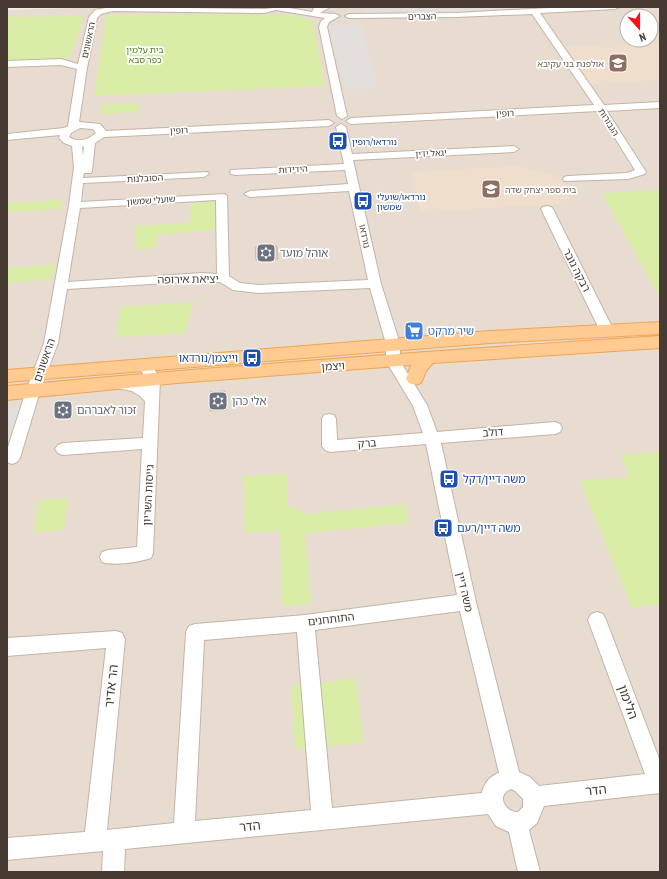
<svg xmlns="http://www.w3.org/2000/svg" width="667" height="879" viewBox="0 0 667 879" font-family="'PT Sans Narrow','Noto Sans Hebrew',sans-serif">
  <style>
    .residential { fill: #e8dcd0; fill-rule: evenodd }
    .education { fill: #eedecb }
    .green { fill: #daeda6 }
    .parking { fill: #e3dfdc }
    .building { fill: #d9c7ba; stroke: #d1baa9 }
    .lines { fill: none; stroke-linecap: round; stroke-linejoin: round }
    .minor-casing { stroke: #c3b4a7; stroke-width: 2 }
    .major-casing { stroke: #f0a454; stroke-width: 2 }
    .minor { fill: #fff; fill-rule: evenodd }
    .major { fill: #ffcb90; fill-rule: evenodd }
    .labels { text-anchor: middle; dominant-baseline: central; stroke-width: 3.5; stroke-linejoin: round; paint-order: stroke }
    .far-street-label { font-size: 9px; fill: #463a32; stroke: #fff }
    .far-park-label { font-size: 9px; fill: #547d20; stroke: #fff }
    .far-education-label { font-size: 9px; fill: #785e54; stroke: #fff; text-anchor: end }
    .far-transit-label { font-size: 9px; fill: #164399; stroke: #fff; text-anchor: start }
    .worship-label { font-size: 11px; fill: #5b616d; stroke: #fff; text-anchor: start }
    .street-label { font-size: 11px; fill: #463a32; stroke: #fff }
    .shop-label { font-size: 11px; fill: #366cbe; stroke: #fff; text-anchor: start }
    .transit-label { font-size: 11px; fill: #164399; stroke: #fff; text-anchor: start }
    .near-street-label { font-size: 13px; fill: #463a32; stroke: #fff }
  </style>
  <rect width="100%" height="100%" fill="#f3ebe3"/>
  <path class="residential" d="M111 7H660V872H7V10ZM627 16H651V40H627Z"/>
  <path class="education" d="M660 42V80L590 84 564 47Z
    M521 166 563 179 571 198 558 204 421 212 410 172Z"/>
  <path class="green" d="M235 14 295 15 313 21 325 86 94 96 106 15Z
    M83 16 78 37 70 57 61 60 7 62V17Z
    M138 103V112L101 114 102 105Z
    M660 190V298L602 193Z
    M63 200 61 209 7 212V203Z
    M215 201 216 230 157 235 156 248 135 250 136 226 190 223 191 203Z
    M55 264 53 279 7 283V268Z
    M193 302 185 333 116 337 121 307Z
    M660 452V604L632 608 580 481 630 477 620 455Z
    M287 474 288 506 308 514 406 504 408 523 305 533 311 604 282 606 280 531 245 533 244 476Z
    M68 498 64 530 33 533 39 500Z
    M356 679 363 743 295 749 291 685Z"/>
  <path class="parking" d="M365 7H558L531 10 445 13H366Z
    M340 24 361 25 378 83 369 90H346L328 26Z
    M24 407 7 465V408Z"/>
  <path class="building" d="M277 246 278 259 256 260 255 247Z
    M225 391 226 410 210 411V392Z"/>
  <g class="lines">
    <defs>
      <path id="minor" d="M111 7 264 9 284 7 312 12 314 8 330 7 320 13 336 14 340 16 329 22 327 27 347 116 342 119 337 116 319 27 321 21 325 18 276 10 264 13 113 11 101 14 97 18 87 68 79 122 100 124 106 131 329 120 334 123 329 126 104 137 95 143 92 171 91 173H84L83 178 208 172 209 174 204 177 83 183 81 202 225 194 227 196 229 276 240 283 258 285 368 280 349 191 250 197 244 194 250 191 348 184 345 170 235 175 231 174 230 172 231 170 344 164 336 127 341 124 346 127 352 154 514 146 519 149 514 152 353 160 381 284 400 344V361L427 405 437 432 555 422 560 424 562 428 560 432 555 434 441 443 476 602 519 772 530 777 539 786 645 774 588 620 591 614 597 612 603 614 606 620 660 761V793L544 806 537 823 529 830 540 872H518L509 832 496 826 488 814 125 849 124 872H102L103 851 7 860V838L85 832 106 648 7 656V638L116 631 122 633 125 639 107 830 174 823 186 632 189 626 195 624 305 615 457 595 426 444 330 452 325 450 322 446V419L324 415 329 414 334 415 336 419 337 440 423 433 413 406 386 361V344L370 288 258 293 233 290 220 282 202 281 67 289 58 343 40 391 20 458 17 462 12 464 7 462V450L26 391 44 343 69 205 74 167 72 146 64 143 59 138 60 135 7 140V134L64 128 68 126 77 69 61 65 7 67V61L61 59 78 64 89 17 95 10ZM80 128 93 129 96 133C88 140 78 143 69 137L71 133ZM84 146 83 156 82 147ZM216 200 217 274 202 273 68 282 80 208ZM460 611 499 773C490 776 484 783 482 793L332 808 315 630ZM297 632 311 810 195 821 204 640ZM511 789 515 791 523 799V807L518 812C506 813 495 795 511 789Z
        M567 7H619L615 9 540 13 604 105 660 102V108L607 111 646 172 645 174 628 179 564 181 563 179 564 177 568 176 627 173 635 170 598 111 351 124 346 121 351 118 594 105 532 14 456 17 349 18 345 16 349 14 456 13Z
        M547 206 551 207 553 209 614 331 612 334 607 335 602 334 600 331 541 209 543 207Z
        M145 360 150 362 160 379 153 553 151 558C140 562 113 566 102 562L100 557 102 552 108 550 137 547 142 449 63 455 58 453 55 449 58 445 63 443 143 438 145 401 140 396 132 391 112 387 110 383 112 379C123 376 136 381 146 385V379L138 365 140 362Z"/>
      <path id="major" d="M660 322V334L490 343 7 382V370L490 331Z
        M660 336V348L433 363 426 371 421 383 415 385 409 383 406 379 411 365 177 383 7 400V386C224 366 442 350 660 336Z"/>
    </defs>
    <use href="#minor" class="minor-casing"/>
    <use href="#major" class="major-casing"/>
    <use href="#minor" class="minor"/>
    <use href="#major" class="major"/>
  </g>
  <defs>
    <symbol id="school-square" viewBox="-11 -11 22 22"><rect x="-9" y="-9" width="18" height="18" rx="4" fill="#8d6e63" stroke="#fff"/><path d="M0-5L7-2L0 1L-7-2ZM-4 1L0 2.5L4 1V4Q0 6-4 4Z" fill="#fff"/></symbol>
    <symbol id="bus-square" viewBox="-11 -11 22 22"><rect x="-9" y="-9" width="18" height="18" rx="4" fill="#1a4fb4" stroke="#fff"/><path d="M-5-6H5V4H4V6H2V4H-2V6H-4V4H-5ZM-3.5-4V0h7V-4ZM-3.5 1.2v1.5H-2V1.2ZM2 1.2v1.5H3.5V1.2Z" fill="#fff"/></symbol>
    <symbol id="synagogue-square" viewBox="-11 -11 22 22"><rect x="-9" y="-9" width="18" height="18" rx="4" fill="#6b7280" stroke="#fff"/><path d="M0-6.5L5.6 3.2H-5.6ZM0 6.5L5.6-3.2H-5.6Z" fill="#fff"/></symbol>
    <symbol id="supermarket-square" viewBox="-11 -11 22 22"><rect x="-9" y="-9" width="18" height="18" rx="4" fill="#3f7fe0" stroke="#fff"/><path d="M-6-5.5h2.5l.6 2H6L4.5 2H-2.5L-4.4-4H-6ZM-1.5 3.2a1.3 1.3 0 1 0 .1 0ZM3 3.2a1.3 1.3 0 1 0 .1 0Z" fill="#fff"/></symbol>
  </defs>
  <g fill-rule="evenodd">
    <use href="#school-square" x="607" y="52" width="22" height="22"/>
    <use href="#bus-square" x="327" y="130" width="22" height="22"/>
    <use href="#school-square" x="480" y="178" width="22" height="22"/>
    <use href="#bus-square" x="352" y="190" width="22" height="22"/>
    <use href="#synagogue-square" x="255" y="242" width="22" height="22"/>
    <use href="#supermarket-square" x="403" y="320" width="22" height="22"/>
    <use href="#bus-square" x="241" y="347" width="22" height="22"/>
    <use href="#synagogue-square" x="207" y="390" width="22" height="22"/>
    <use href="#synagogue-square" x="52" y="399" width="22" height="22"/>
    <use href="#bus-square" x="438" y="468" width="22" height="22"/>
    <use href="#bus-square" x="432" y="517" width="22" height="22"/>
  </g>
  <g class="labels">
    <g class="far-street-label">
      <text transform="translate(422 16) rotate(-1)">הצברים</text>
      <text transform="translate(88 40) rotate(-78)">הראשונים</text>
      <text transform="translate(505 113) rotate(-3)">רופין</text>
      <text transform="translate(609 122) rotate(58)">הגבורות</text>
      <text transform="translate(179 130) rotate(-3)">רופין</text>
      <text transform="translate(431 153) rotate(-3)">יגאל ידין</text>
      <text transform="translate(293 169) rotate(-3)">הידידות</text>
      <text transform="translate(145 178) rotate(-3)">הסובלנות</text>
      <text transform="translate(151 200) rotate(-4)">שועלי שמשון</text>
      <text transform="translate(365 236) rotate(78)">נורדאו</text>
    </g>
    <g class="far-park-label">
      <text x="145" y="49">בית עלמין<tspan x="145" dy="10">כפר סבא</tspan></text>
    </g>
    <g class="far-education-label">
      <text x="604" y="63">אולפנת בני עקיבא</text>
      <text x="505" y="189" text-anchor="start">בית ספר יצחק שדה</text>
    </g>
    <g class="far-transit-label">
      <text x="352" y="141">נורדאו/רופין</text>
      <text x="377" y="196">נורדאו/שועלי<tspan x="377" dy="10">שמשון</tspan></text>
    </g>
    <g class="worship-label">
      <text x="280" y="253">אוהל מועד</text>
      <text x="232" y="401">אלי כהן</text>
      <text x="77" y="410">זכור לאברהם</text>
    </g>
    <g class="street-label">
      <text transform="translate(577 270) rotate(63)">רבקה גובר</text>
      <text transform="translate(188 279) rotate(-1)">יציאת אירופה</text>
      <text transform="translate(44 360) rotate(-71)">הראשונים</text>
      <text transform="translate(333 366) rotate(-4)">ויצמן</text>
      <text transform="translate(493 432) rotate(-4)">דולב</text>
      <text transform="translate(367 443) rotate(-5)">ברק</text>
      <text transform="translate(148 495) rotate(-87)">גייסות השריון</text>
      <text transform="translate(465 592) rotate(77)">משה דיין</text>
      <text transform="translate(331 619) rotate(-7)">התותחנים</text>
    </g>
    <g class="shop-label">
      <text x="428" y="331">שיר מרקט</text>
    </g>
    <g class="transit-label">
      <text x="238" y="358" text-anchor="end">וייצמן/נורדאו</text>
      <text x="463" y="479">משה דיין/דקל</text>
      <text x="457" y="528">משה דיין/רעם</text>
    </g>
    <g class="near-street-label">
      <text transform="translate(111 686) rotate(-84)">הר אדיר</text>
      <text transform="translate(628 702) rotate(70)">הלימון</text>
      <text transform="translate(596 790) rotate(-6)">הדר</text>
      <text transform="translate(250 826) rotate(-6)">הדר</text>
    </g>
  </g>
  <rect width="667" height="879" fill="none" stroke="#463a32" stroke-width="16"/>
  <g transform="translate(639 28) rotate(159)"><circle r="19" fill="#ffffff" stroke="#b5b0ad"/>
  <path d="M0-3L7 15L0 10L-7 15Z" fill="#ff0e16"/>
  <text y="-6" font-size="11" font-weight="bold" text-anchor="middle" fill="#463a32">N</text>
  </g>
</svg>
